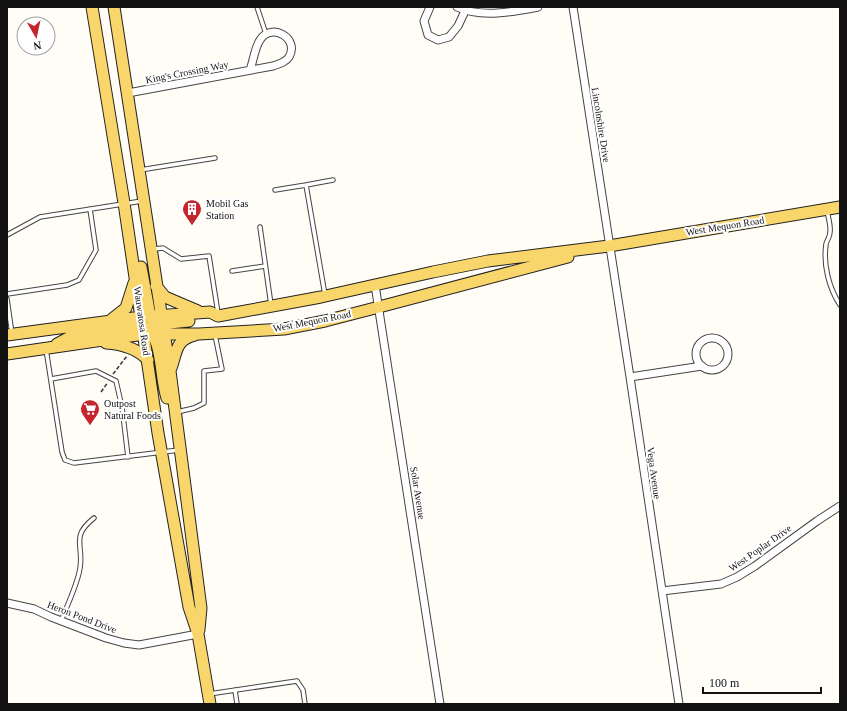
<svg xmlns="http://www.w3.org/2000/svg" width="847" height="711" viewBox="0 0 847 711" font-family="Georgia,serif">
  <style>
    .lines { fill: none; stroke-linecap: round; stroke-linejoin: round }
    .service-casing { stroke: #444; stroke-width: 5.5 }
    .minor-casing { stroke: #444; stroke-width: 9 }
    .primary-casing { stroke: #222; stroke-width: 13 }
    .path { stroke: #333; stroke-width: 1.5; stroke-dasharray: 4 2; stroke-linecap: butt }
    .service { stroke: #fff; stroke-width: 3.5 }
    .minor { stroke: #fff; stroke-width: 7 }
    .primary { stroke: #f9d66b; stroke-width: 11 }
    .labels { text-anchor: middle; dominant-baseline: central; stroke-width: 4; stroke-linejoin: round; paint-order: stroke }
    .street-label { font-size: 10px; fill: #111; stroke: #fff }
    .poi-label { font-size: 10px; fill: #111; stroke: #fff; text-anchor: start }
  </style>
  <rect width="100%" height="100%" fill="#fffdf5"/>
  <g class="lines">
    <defs>
      <path id="service" d="M257 7 266 34
        M140 170 215 158
        M306 185 333 180
        M275 190 306 185 325 295
        M827 210C828 217 831 226 830 232 830 237 827 240 826 244 823 265 829 288 840 305
        M260 227 271 305
        M7 235 40 217 142 201
        M154 249 163 248 181 259 209 256 218 313
        M232 271 265 266
        M7 294 67 285 79 280 96 250 90 209
        M7 299 12 334
        M46 349 62 452 65 460 74 463 179 450
        M51 379 96 371 116 381 122 407 128 457
        M177 412 194 408 204 403V371L222 369 215 335
        M61 621C67 606 78 583 80 568 84 545 70 537 94 518
        M235 690 237 704
        M209 694 297 681 303 690 305 704"/>
      <path id="minor" d="M430 7 424 21 428 35 438 40 449 37 458 26 465 11
        M457 7C481 18 513 12 538 7
        M573 7 630 377 679 704
        M128 93 273 66C279 64 286 62 289 57 300 38 271 22 260 40 255 47 253 62 250 70
        M375 285 440 704
        M696 354a16 16 0 1 1 32 0a16 16 0 1 1-32 0Z
        M630 377 702 366
        M662 591 721 584 737 577 755 566 817 521 840 506
        M7 603 34 609 51 617 106 638 124 643 139 645 198 634"/>
      <path id="primary" d="M92 7 124 203 158 433 189 607 198 634 210 704
        M114 7 170 371 201 608 199 630
        M141 267 150 316 154 322
        M156 286 165 297 198 311
        M112 319 126 308 134 283
        M149 328C163 346 160 376 167 398
        M155 328 169 323 189 321
        M7 335 141 317 210 312 218 316 321 297 433 272 488 261 609 246 840 207
        M106 343C121 344 137 348 148 360
        M57 344 70 337 93 332 139 327
        M7 354 144 334H199L284 329 325 321 379 307 568 257
        M171 368C177 352 175 340 195 335"/>
    </defs>
    <use href="#service" class="service-casing"/>
    <use href="#minor" class="minor-casing"/>
    <use href="#primary" class="primary-casing"/>
    <path class="path" d="M113 374 127 356
      M101 392 108 382"/>
    <use href="#service" class="service"/>
    <use href="#minor" class="minor"/>
    <use href="#primary" class="primary"/>
  </g>
  <defs>
    <symbol id="building-pin" viewBox="-11 -11 22 30"><path d="M0 17L-7.5 6A9.5 9.5 0 1 1 7.5 6Z" fill="#c4262e" stroke="#fff"/><path d="M-4-6H4V6H1V3H-1V6H-4ZM-2.5-4.3h1.7v1.8h-1.7ZM.8-4.3h1.7v1.8H.8ZM-2.5-1h1.7V.8h-1.7ZM.8-1h1.7V.8H.8Z" fill="#fff"/></symbol>
    <symbol id="supermarket-pin" viewBox="-11 -11 22 30"><path d="M0 17L-7.5 6A9.5 9.5 0 1 1 7.5 6Z" fill="#c4262e" stroke="#fff"/><path d="M-6-5.5h2.5l.6 2H6L4.5 2H-2.5L-4.4-4H-6ZM-1.5 3.2a1.3 1.3 0 1 0 .1 0ZM3 3.2a1.3 1.3 0 1 0 .1 0Z" fill="#fff"/></symbol>
  </defs>
  <g fill-rule="evenodd">
    <use href="#building-pin" x="181" y="198" width="22" height="30"/>
    <use href="#supermarket-pin" x="79" y="398" width="22" height="30"/>
  </g>
  <g class="labels">
    <g class="street-label">
      <text transform="translate(187 72) rotate(-11)">King's Crossing Way</text>
      <text transform="translate(601 125) rotate(81)">Lincolnshire Drive</text>
      <text transform="translate(725 226) rotate(-9)">West Mequon Road</text>
      <text transform="translate(142 321) rotate(82)">Wauwatosa Road</text>
      <text transform="translate(312 321) rotate(-11)">West Mequon Road</text>
      <text transform="translate(654 473) rotate(82)">Vega Avenue</text>
      <text transform="translate(418 493) rotate(81)">Solar Avenue</text>
      <text transform="translate(760 548) rotate(-35)">West Poplar Drive</text>
      <text transform="translate(82 617) rotate(21)">Heron Pond Drive</text>
    </g>
    <g class="poi-label">
      <text x="206" y="203">Mobil Gas<tspan x="206" dy="12">Station</tspan></text>
      <text x="104" y="403">Outpost<tspan x="104" dy="12">Natural Foods</tspan></text>
    </g>
  </g>
  <rect width="847" height="711" fill="none" stroke="#111111" stroke-width="16"/>
  <g transform="translate(36 36) rotate(171)"><circle r="19" fill="#ffffff" stroke="#a0a0a0"/>
  <path d="M0-3L7 15L0 10L-7 15Z" fill="#c4262e"/>
  <text y="-6" font-size="11" font-weight="bold" text-anchor="middle" fill="#111111">N</text>
  </g>
  <path d="M703 687v6h118v-6" fill="none" stroke="#111111" stroke-width="2"/>
  <text x="709" y="687" font-size="12" fill="#111111" stroke="#ffffff" stroke-width="3" paint-order="stroke">100 m</text>
</svg>
